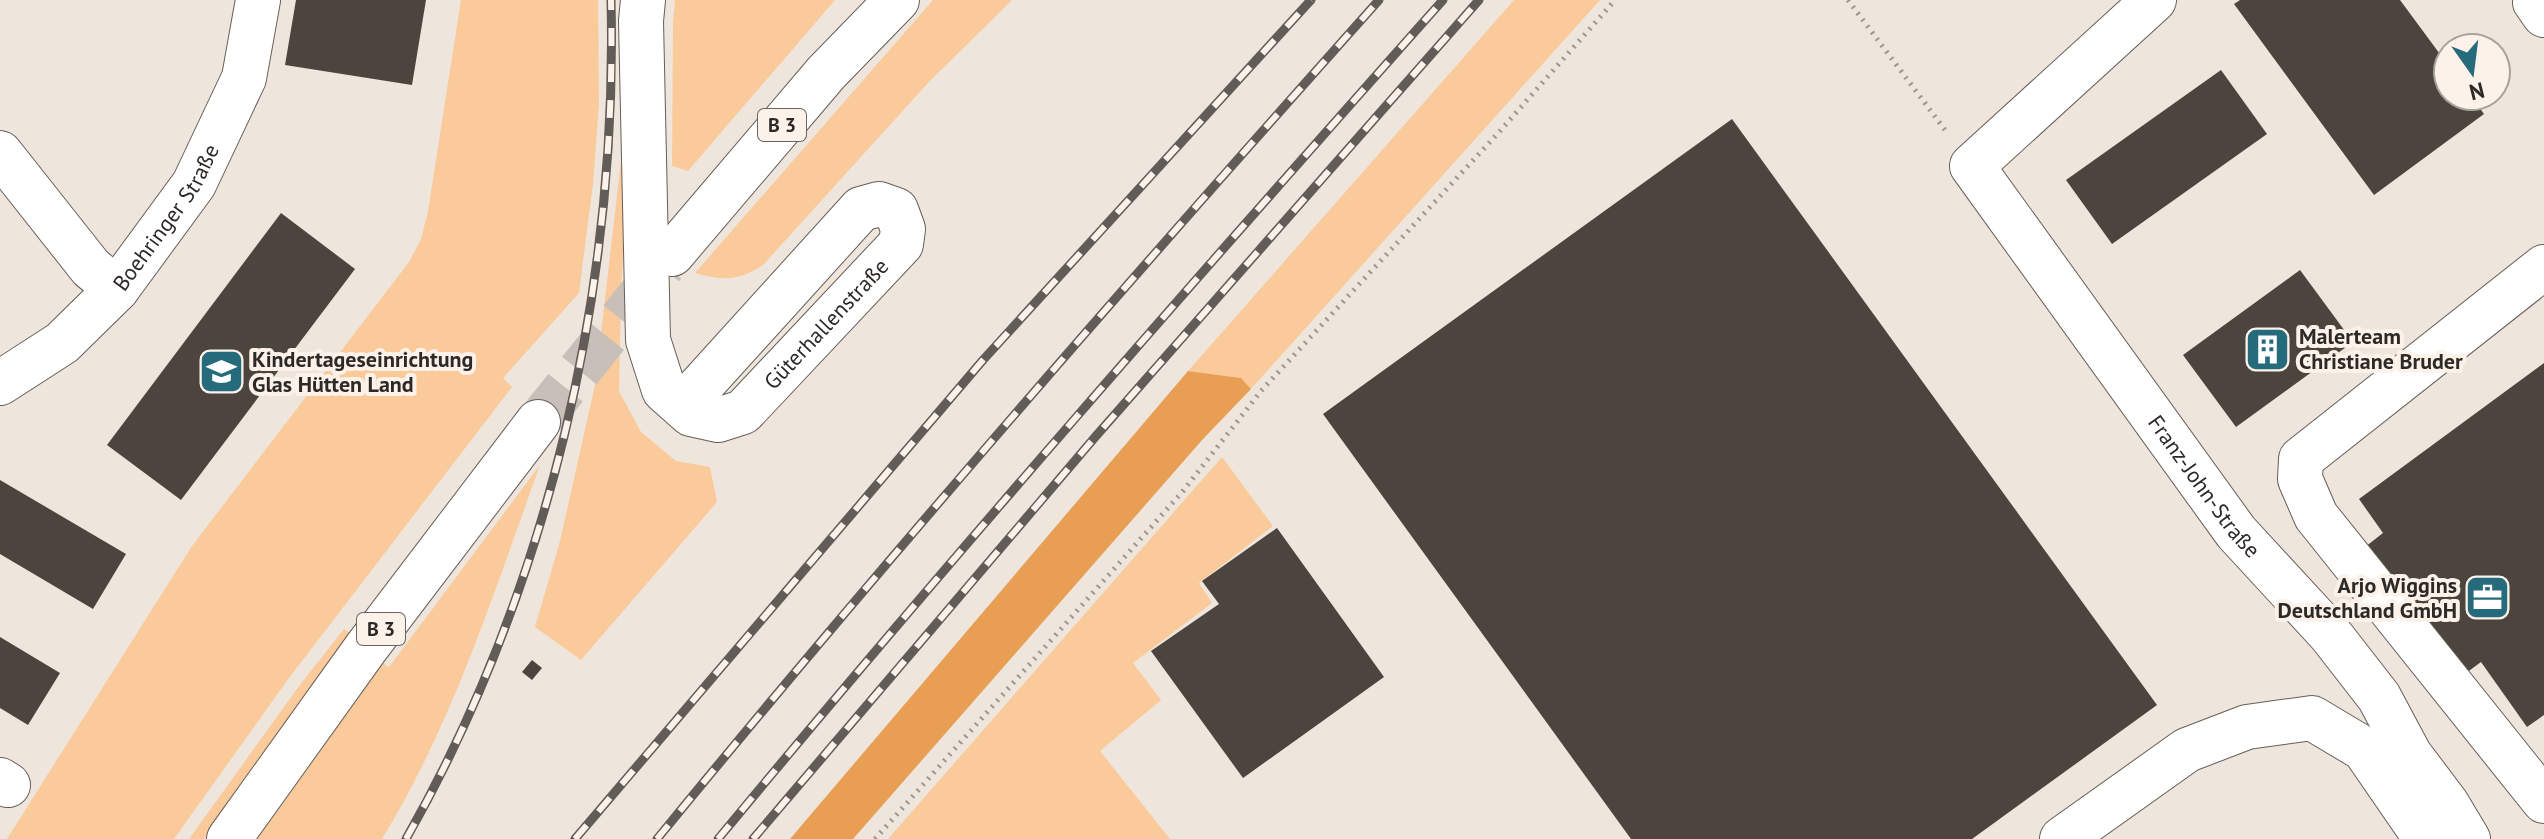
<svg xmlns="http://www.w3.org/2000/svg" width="2544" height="839" viewBox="0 0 2544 839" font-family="'PT Sans',sans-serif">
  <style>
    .green { fill: #fbca9b }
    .forest { fill: #e89f54 }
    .building { fill: #4c453e }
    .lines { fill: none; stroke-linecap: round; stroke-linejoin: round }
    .major-tunnel { stroke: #c7bfb8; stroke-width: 44; stroke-dasharray: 44 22; stroke-linecap: butt }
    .minor-casing { stroke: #665e57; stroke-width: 46 }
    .major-casing { stroke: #665e57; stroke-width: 46 }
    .path { stroke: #9d9791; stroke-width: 5; stroke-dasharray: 2 6; stroke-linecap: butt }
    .minor { stroke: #fff; stroke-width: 44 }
    .major { stroke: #fff; stroke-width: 44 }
    .rail-casing { stroke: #615c58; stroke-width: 9 }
    .rail { stroke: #fcf2ea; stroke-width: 6; stroke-dasharray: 18; stroke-linecap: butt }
    .labels { text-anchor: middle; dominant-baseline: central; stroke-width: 8; stroke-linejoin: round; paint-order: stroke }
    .shield { fill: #fcf2ea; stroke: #6a6561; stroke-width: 2 }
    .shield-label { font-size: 20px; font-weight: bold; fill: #2c2926 }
    .street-label { font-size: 22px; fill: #2c2926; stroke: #fcf2ea }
    .poi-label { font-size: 22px; font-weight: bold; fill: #2c2926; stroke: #fcf2ea; text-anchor: start }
  </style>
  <rect width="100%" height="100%" fill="#eee5dd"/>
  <path class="green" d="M461 0H598L599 104 593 184 579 293 503 378 512 387 289 678 174 839H7L192 546 409 262 421 239 428 211Z
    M675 0H835L688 171 672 166 673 22Z
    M933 0H1012L928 83 763 265C739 281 722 281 695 273Z
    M1514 0H1600L1251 389 1241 378 1188 371Z
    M627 109 630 162 621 289 619 391 641 432 676 461 710 467 717 502 581 660 535 627 560 541 595 385Z
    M1222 457 1273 526 1199 583 1212 603 1133 663 1161 700 1100 751 1170 839H888Z
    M540 465C494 592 453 723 382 839H257L383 663 389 667Z
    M344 629 351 634 204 839H189L299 686Z"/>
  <path class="forest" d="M1188 371 1241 378 1251 389 1203 439 853 839H790Z"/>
  <path class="building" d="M296 0H426L412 85 285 65Z
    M2240 0H2400L2448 65V96H2471L2484 114 2374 195 2234 4Z
    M2221 70 2267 134 2112 244 2066 180Z
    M1732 119 2157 705 1972 839H1631L1323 414Z
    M281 213 355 269 181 500 107 445Z
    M2300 270 2353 342 2236 427 2183 355Z
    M2544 363V715L2527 727 2481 662 2462 676 2365 547 2383 533 2359 499Z
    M0 480 126 554 93 609 0 554Z
    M1277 528 1384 677 1243 778 1151 651 1219 604 1202 581Z
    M0 637 60 673 28 725 0 708Z
    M532 660 542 668 532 680 522 672Z"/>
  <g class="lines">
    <path class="major-tunnel" d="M538 422 664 265"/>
    <defs>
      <g id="minor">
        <path id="s1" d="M643 0 641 21 648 340 664 390 691 414 718 420 743 412 901 244 903 229 896 210 879 204 861 209 696 391 702 416"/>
        <path id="s2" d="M2154 0 1972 166 2236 532 2330 634 2379 697 2410 755 2447 804 2468 839"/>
        <path d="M2537 0 2535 2 2544 15"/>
        <path d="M0 153 91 268 117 289"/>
        <path d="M2544 267 2301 459 2300 479 2316 516 2544 801"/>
        <path id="s3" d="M0 383 62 343 117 289 194 184 244 78 258 0"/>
        <path d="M0 780 8 785"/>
        <path d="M2062 839 2187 750 2247 727 2312 718 2364 749 2426 839"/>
      </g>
      <path id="major" d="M672 254 826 73 897 0
        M229 839 366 648 538 422"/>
    </defs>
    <use href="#minor" class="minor-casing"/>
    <use href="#major" class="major-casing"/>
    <path class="path" d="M1848 0 1948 134
      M875 839 1183 491 1261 391 1500 131 1615 0"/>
    <use href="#minor" class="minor"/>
    <use href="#major" class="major"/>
    <defs>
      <path id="rail" d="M406 839C549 587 618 289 611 0
        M575 839 983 360 1311 0
        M657 839C891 553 1134 275 1379 0
        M718 839C954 554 1198 276 1443 0
        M753 839 1096 436 1479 0"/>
    </defs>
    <use href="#rail" class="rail-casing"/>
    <use href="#rail" class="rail"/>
  </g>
  <defs>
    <symbol id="building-square" viewBox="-11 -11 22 22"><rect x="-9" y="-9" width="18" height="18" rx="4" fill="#266b7b" stroke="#fcf2ea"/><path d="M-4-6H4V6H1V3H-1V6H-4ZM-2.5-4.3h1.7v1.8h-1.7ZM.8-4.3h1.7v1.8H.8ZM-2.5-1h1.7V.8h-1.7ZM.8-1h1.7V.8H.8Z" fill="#fff"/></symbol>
    <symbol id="school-square" viewBox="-11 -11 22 22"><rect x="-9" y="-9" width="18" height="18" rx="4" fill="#266b7b" stroke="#fcf2ea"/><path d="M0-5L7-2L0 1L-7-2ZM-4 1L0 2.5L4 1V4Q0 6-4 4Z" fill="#fff"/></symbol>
    <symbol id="office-square" viewBox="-11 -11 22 22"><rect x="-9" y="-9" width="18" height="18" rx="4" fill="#266b7b" stroke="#fcf2ea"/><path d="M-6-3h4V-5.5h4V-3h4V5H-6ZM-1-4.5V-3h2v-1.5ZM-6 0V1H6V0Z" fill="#fff"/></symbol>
  </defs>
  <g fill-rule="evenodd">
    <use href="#building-square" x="2242" y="324" width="51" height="51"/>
    <use href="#school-square" x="196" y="346" width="51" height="51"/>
    <use href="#office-square" x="2462" y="572" width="51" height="51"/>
  </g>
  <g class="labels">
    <g class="shield">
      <rect x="758" y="109" width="48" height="32" rx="6"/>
      <rect x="357" y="613" width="48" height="32" rx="6"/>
    </g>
    <g class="shield-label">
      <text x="782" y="125">B 3</text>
      <text x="381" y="629">B 3</text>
    </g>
    <g class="street-label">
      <text stroke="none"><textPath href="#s3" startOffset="238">Boehringer Straße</textPath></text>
      <text stroke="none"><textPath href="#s1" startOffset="604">Güterhallenstraße</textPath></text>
      <text stroke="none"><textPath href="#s2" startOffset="642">Franz-John-Straße</textPath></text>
    </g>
    <g class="poi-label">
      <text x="2299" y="336">Malerteam<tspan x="2299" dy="25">Christiane Bruder</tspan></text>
      <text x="252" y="359">Kindertageseinrichtung<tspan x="252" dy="25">Glas Hütten Land</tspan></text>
      <text x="2457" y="585" text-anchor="end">Arjo Wiggins<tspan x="2457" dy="25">Deutschland GmbH</tspan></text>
    </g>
  </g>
  <g transform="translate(2472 72) rotate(166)"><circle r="38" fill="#fcf2ea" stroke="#a9a29c" stroke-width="2"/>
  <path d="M0-6L14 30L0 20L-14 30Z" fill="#266b7b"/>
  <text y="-12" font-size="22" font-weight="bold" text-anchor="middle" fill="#2c2926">N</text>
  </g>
</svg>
